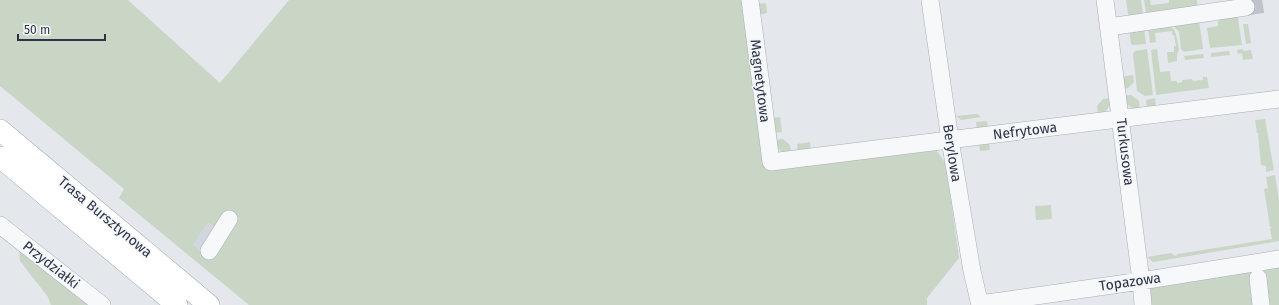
<svg xmlns="http://www.w3.org/2000/svg" width="1279" height="305" viewBox="0 0 1279 305" font-family="'Fira Sans',sans-serif">
  <style>
    .built { fill: #d2d6de }
    .green { fill: #c9d6c5; fill-rule: evenodd }
    .lines { fill: none; stroke-linecap: round; stroke-linejoin: round }
    .minor-tunnel { stroke: #bfc3cb; stroke-width: 17; stroke-dasharray: 17 8; stroke-linecap: butt }
    .minor-casing { stroke: #a9aeb7; stroke-width: 18 }
    .major-casing { stroke: #a3abb8; stroke-width: 22 }
    .minor { stroke: #f7f8fa; stroke-width: 17 }
    .major { stroke: #fff; stroke-width: 21 }
    .labels { text-anchor: middle; dominant-baseline: central; stroke-width: 3; stroke-linejoin: round; paint-order: stroke }
    .street-label { font-size: 14px; fill: #2b3445; stroke: #f4f6f9 }
  </style>
  <rect width="100%" height="100%" fill="#e4e7ec"/>
  <path class="built" d="M208 221 225 232 211 256 193 245Z"/>
  <path class="green" d="M0 0H128L220 83 289 0H744L767 168 923 151H937L946 164 959 258 927 298V305H249L119 198 124 189 0 86ZM208 222 225 232 211 256 193 245Z
    M1126 0H1141L1143 16 1129 20Z
    M1144 0H1150L1151 5 1169 3V0H1197L1198 12 1147 19Z
    M766 3 767 13 759 15 757 4Z
    M1237 12 1242 45 1210 48 1207 28 1218 26V22L1222 16Z
    M1199 20 1203 49 1184 52 1181 49 1179 32 1170 22Z
    M1243 24H1248L1251 43 1246 44Z
    M1148 25C1174 25 1175 23 1179 50L1177 54V61L1168 63 1167 52H1174V46H1176L1174 35H1172V31L1155 33 1156 42 1150 43Z
    M1129 27 1144 28 1146 44 1133 45 1131 44Z
    M1147 49 1153 95 1145 96 1137 91 1133 54 1135 51Z
    M1157 49 1160 72 1170 71 1171 81H1177V83L1182 82V80L1192 79 1193 81 1203 80V77H1207L1209 88 1156 95 1151 50Z
    M1242 49 1244 51 1251 50 1253 59 1243 60 1242 53 1238 54 1237 50Z
    M1229 51 1230 55 1211 57V53Z
    M1203 54 1204 58 1185 60 1184 56Z
    M1133 75 1134 82 1128 88 1122 89 1120 77Z
    M1131 95 1139 101 1140 109C1131 109 1126 105 1122 96Z
    M1111 98C1111 107 1106 112 1098 115L1097 106 1103 99Z
    M1155 98 1156 107 1147 108 1146 100Z
    M977 114 981 117 961 120 956 116Z
    M780 117 782 132 773 133 772 118Z
    M1265 119 1274 170 1266 172V166L1261 165 1258 134H1260L1257 133 1255 120Z
    M987 121 988 129 977 130 976 122Z
    M783 139 790 145 791 154C781 153 777 149 774 140Z
    M989 141 990 150 980 151 979 143Z
    M810 142 811 151 798 153 797 144Z
    M1275 175 1279 200V241L1153 262 1147 257 1171 253 1175 256 1178 254 1272 239 1270 228 1273 227H1270L1264 189 1268 188 1266 177Z
    M1051 205 1052 219 1036 220 1035 206Z
    M19 248 92 305H51L48 297 20 261Z
    M1279 264V305H1266L1263 273 1265 267Z
    M1253 267 1258 305H1148V290L1151 286Z"/>
  <g class="lines">
    <path class="minor-tunnel" d="M1246 7 1265 4"/>
    <defs>
      <path id="minor" d="M750 0 771 162 1279 99
        M930 0 950 140 972 271 980 305
        M1105 0 1141 281 1143 305
        M1109 27 1246 7
        M0 225 102 305
        M209 251 229 219
        M1258 278 1261 305
        M980 304 1141 281 1279 259"/>
      <path id="major" d="M0 130 209 305
        M0 157 177 305"/>
    </defs>
    <use href="#minor" class="minor-casing"/>
    <use href="#major" class="major-casing"/>
    <use href="#minor" class="minor"/>
    <use href="#major" class="major"/>
  </g>
  <g class="labels">
    <g class="street-label">
      <text transform="translate(760 81) rotate(83)">Magnetytowa</text>
      <text transform="translate(1025 131) rotate(-7)">Nefrytowa</text>
      <text transform="translate(1125 152) rotate(83)">Turkusowa</text>
      <text transform="translate(952 153) rotate(81)">Berylowa</text>
      <text transform="translate(105 217) rotate(40)">Trasa Bursztynowa</text>
      <text transform="translate(51 265) rotate(38)">Przydziałki</text>
      <text transform="translate(1130 282) rotate(-8)">Topazowa</text>
    </g>
  </g>
  <path d="M18 34v6h87v-6" fill="none" stroke="#2b3445" stroke-width="2"/>
  <text x="24" y="34" font-size="12" fill="#2b3445" stroke="#f4f6f9" stroke-width="3" paint-order="stroke">50 m</text>
</svg>
